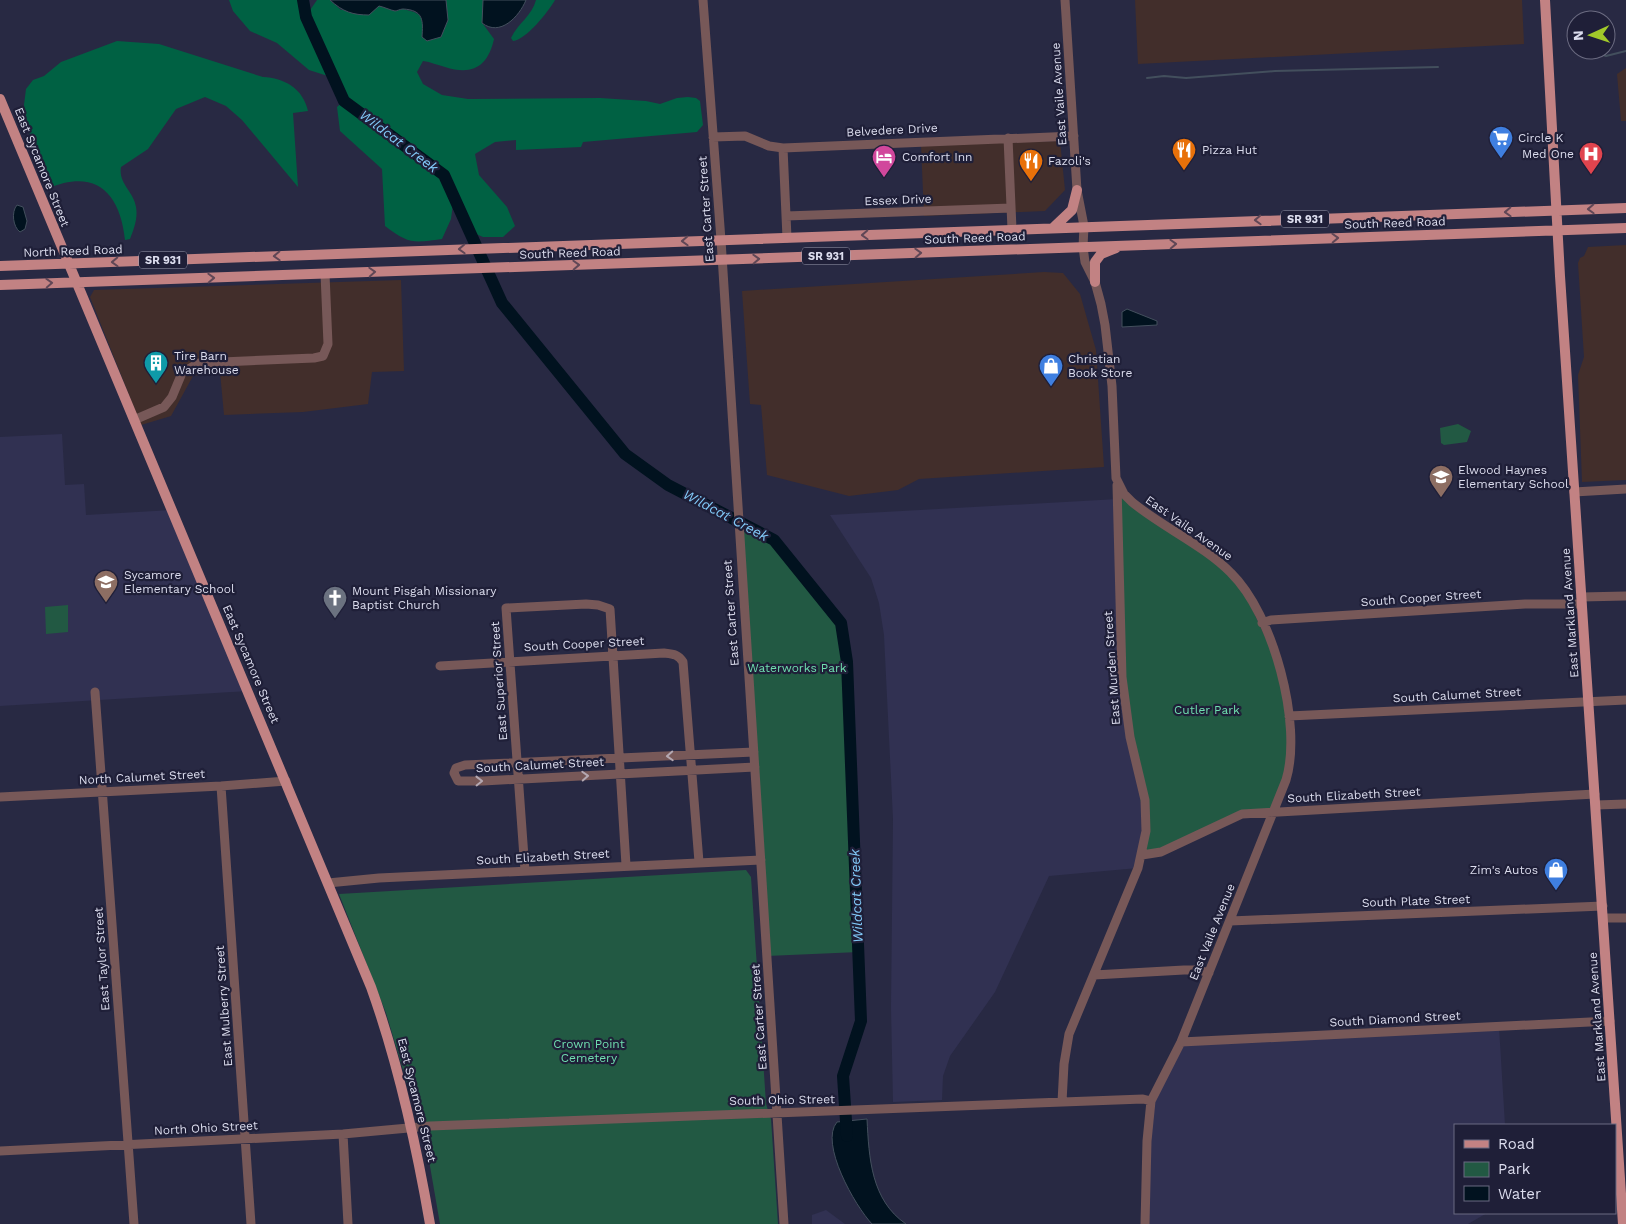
<svg xmlns="http://www.w3.org/2000/svg" width="1626" height="1224" viewBox="0 0 1626 1224" font-family="'Work Sans',sans-serif">
  <style>
    .commercial { fill: #422e2b }
    .built { fill: #313152 }
    .green { fill: #225943 }
    .forest { fill: #006143 }
    .water { fill: #01121f; stroke: #434f5d }
    .lines { fill: none; stroke-linecap: round; stroke-linejoin: round }
    .stream { stroke: #434f5d; stroke-width: 2 }
    .river { stroke: #01121f; stroke-width: 12 }
    .minor { stroke: #775858; stroke-width: 9 }
    .major { stroke: #c28283; stroke-width: 10 }
    .oneway { stroke: #604756 }
    .oneway2 { stroke: #b4a8b2 }
    .labels { text-anchor: middle; dominant-baseline: central; stroke-width: 4.5; stroke-linejoin: round; paint-order: stroke }
    .shield { fill: #1f1f38; stroke: #a3a4b7; stroke-width: 1 }
    .shield-label { font-size: 11px; font-weight: bold; fill: #dcddee }
    .street-label { font-size: 12px; fill: #dcddee; stroke: #1f1f38 }
    .poi-label { font-size: 12px; fill: #dcddee; stroke: #1f1f38; text-anchor: start }
    .park-label { font-size: 12px; fill: #70dfb0; stroke: #1f1f38 }
    .water-label { font-size: 14px; font-style: italic; fill: #82caf9; stroke: #1f1f38 }
  </style>
  <rect width="100%" height="100%" fill="#282943"/>
  <path class="commercial" d="M1135 0H1522L1524 44 1138 64Z
    M1626 68V121H1621L1617 74Z
    M1060 141 1065 190 1045 211 924 216 921 145Z
    M1626 245V480L1582 482 1578 375 1584 357 1578 263 1580 258 1584 256 1588 247Z
    M1044 272 1063 273 1080 294 1096 350 1104 467 919 479 898 490 849 496 767 475 761 405 750 404 742 291Z
    M401 280 404 371 372 372 368 404 303 412 224 415 220 372 193 376 171 416 141 425 90 297 94 290Z"/>
  <path class="built" d="M62 434 65 485 84 484 86 515 172 510 248 691 0 706V437Z
    M1118 499 1145 800 1138 868 1049 876 995 992 950 1056 943 1076 942 1100 893 1102 891 1008 893 819 884 635 879 603 871 578 830 515Z
    M1499 1027 1505 1125H1455V1213H1487L1468 1224H1145L1149 1111 1181 1042Z
    M826 1210 845 1224H812V1215Z"/>
  <path class="green" d="M1458 424 1471 431 1467 442 1444 445 1441 443 1440 428Z
    M1120 487 1124 494 1217 562 1242 587 1279 667 1291 757 1274 812 1242 814 1200 834 1142 855 1146 831 1127 724Z
    M738 521 774 540 841 623 847 662 859 952 767 956Z
    M68 605V632L46 634 45 607Z
    M746 870 751 877 766 1104 771 1119 778 1224H440L422 1120 416 1113 386 1013 339 894Z"/>
  <path class="forest" d="M229 0H302L306 16 317 0H330L341 10 379 6 395 11 403 9 414 12 421 16 424 22 422 37H441L448 20 446 0H483V24L494 39C488 66 473 76 445 67 437 65 431 62 423 61L417 72 423 84 442 95 468 99 600 98 646 101 660 104 677 98 688 97 696 98 700 101 703 125 697 132 583 142 581 147 516 150V140L495 142 475 154 479 175 507 207 515 226 503 237H483L469 231 454 196 451 219 442 239C414 243 408 244 385 226L382 169 340 131 337 107 344 101 334 78 309 70 277 43 250 31 233 11Z
    M536 0H555C548 12 526 40 513 41L511 38C518 23 532 16 536 0Z
    M117 41 159 44 263 77C284 78 303 88 308 111L293 113 298 187 242 120 226 106 205 97 176 109 148 149 121 167C118 183 134 192 136 207 138 218 134 229 130 239L125 240C120 192 95 168 47 189L35 161 24 105 26 89 33 80 44 76 61 62Z"/>
  <path class="water" d="M330 0H446L448 20 441 37 427 41 422 37C423 21 424 10 403 9 400 9 397 11 395 11 390 10 384 7 379 6L369 15C353 15 343 12 330 0Z
    M483 0H526C519 17 500 37 482 23Z
    M17 205 23 207 27 221 25 229 20 232C13 227 11 212 17 205Z
    M1127 309 1157 321V325L1122 327V312Z
    M867 1119C869 1158 871 1200 906 1224H872C855 1206 819 1143 837 1122Z"/>
  <g class="lines">
    <path class="stream" d="M1593 51 1606 56 1626 51
      M1147 78 1164 76 1186 78 1275 71 1438 67"/>
    <path class="river" d="M303 0 306 17 344 101 444 175 502 303 625 454 668 485 774 540 841 623 847 662 861 1021 843 1076 847 1136"/>
    <path class="minor" d="M703 0 721 240 784 1224
      M1065 0 1077 190 1084 226 1083 247 1085 262 1095 282 1101 304 1105 325 1112 386 1116 478 1124 494 1132 502C1162 527 1205 546 1231 573 1273 614 1303 724 1286 780L1181 1042 1151 1101 1147 1141 1145 1224
      M713 137 745 136 769 146 783 148 1074 136
      M1008 138 1012 229
      M783 148 787 238
      M786 216 1011 208
      M134 420 164 407 172 397 182 373 199 363 314 358 323 356 328 344 325 274
      M1574 492 1626 489
      M1581 597 1626 596
      M1262 623 1271 620 1525 604H1582
      M440 666 664 653C673 654 678 654 683 662L699 862
      M95 692 134 1224
      M1289 716 1626 700
      M754 752 465 765 456 768 454 773 458 781H483L755 767
      M221 786 251 1224
      M0 797 221 786 286 781
      M1596 805 1626 804
      M1142 855 1161 852 1242 814 1595 794
      M525 871 506 608 586 604 598 605 610 609 626 865
      M328 883 379 878 761 860
      M1603 918H1626
      M1230 921 1603 906
      M1094 975 1184 970H1199L1209 973
      M1181 1042 1610 1021
      M1062 1102 1064 1064 1069 1034 1138 868 1146 831 1145 800 1130 737 1122 677 1117 485
      M343 1134 348 1224
      M0 1151 343 1134 430 1126 1143 1099 1151 1101"/>
    <path class="major" d="M1545 0 1560 276 1623 1224
      M0 99 371 987C399 1065 416 1143 430 1224
      M1053 228 1072 210 1077 190
      M0 266 1626 208
      M1095 282V262L1101 254 1116 248
      M0 285 1626 228"/>
  </g>
  <defs><path id="oneway-chevron" d="M-2-3.5L2.5 0L-2 3.5" fill="none" stroke-width="1.6" stroke-linecap="round" stroke-linejoin="round" transform="scale(1.25)"/></defs>
  <g class="oneway">
    <use href="#oneway-chevron" transform="translate(1591 209) rotate(178)"/>
    <use href="#oneway-chevron" transform="translate(1508 212) rotate(178)"/>
    <use href="#oneway-chevron" transform="translate(1258 220) rotate(178)"/>
    <use href="#oneway-chevron" transform="translate(865 235) rotate(178)"/>
    <use href="#oneway-chevron" transform="translate(1335 238) rotate(-2)"/>
    <use href="#oneway-chevron" transform="translate(685 241) rotate(178)"/>
    <use href="#oneway-chevron" transform="translate(1173 244) rotate(-2)"/>
    <use href="#oneway-chevron" transform="translate(462 249) rotate(178)"/>
    <use href="#oneway-chevron" transform="translate(918 253) rotate(-2)"/>
    <use href="#oneway-chevron" transform="translate(277 256) rotate(178)"/>
    <use href="#oneway-chevron" transform="translate(756 259) rotate(-2)"/>
    <use href="#oneway-chevron" transform="translate(115 262) rotate(178)"/>
    <use href="#oneway-chevron" transform="translate(576 265) rotate(-2)"/>
    <use href="#oneway-chevron" transform="translate(372 272) rotate(-3)"/>
    <use href="#oneway-chevron" transform="translate(211 278) rotate(-2)"/>
    <use href="#oneway-chevron" transform="translate(49 283) rotate(-3)"/>
  </g>
  <g class="oneway2">
    <use href="#oneway-chevron" transform="translate(670 756) rotate(177)"/>
    <use href="#oneway-chevron" transform="translate(585 776) rotate(-3)"/>
    <use href="#oneway-chevron" transform="translate(479 781) rotate(-1)"/>
  </g>
  <defs>
    <symbol id="supermarket-pin" viewBox="-11 -11 22 30"><path d="M0 17L-7.5 6A9.5 9.5 0 1 1 7.5 6Z" fill="#3f7fe0" stroke="#1f1f38"/><path d="M-6-5.5h2.5l.6 2H6L4.5 2H-2.5L-4.4-4H-6ZM-1.5 3.2a1.3 1.3 0 1 0 .1 0ZM3 3.2a1.3 1.3 0 1 0 .1 0Z" fill="#fff"/></symbol>
    <symbol id="restaurant-pin" viewBox="-11 -11 22 30"><path d="M0 17L-7.5 6A9.5 9.5 0 1 1 7.5 6Z" fill="#e8710a" stroke="#1f1f38"/><path d="M-5-6h1v4h1v-4h1v4h1v-4h1v5L-1.5 .5V6h-2V.5L-5-1ZM5-6V6H3V1.5H1.5Q1.5-4 5-6Z" fill="#fff"/></symbol>
    <symbol id="hospital-pin" viewBox="-11 -11 22 30"><path d="M0 17L-7.5 6A9.5 9.5 0 1 1 7.5 6Z" fill="#e0444e" stroke="#1f1f38"/><path d="M-5-5h3v3.5h4V-5h3V5h-3V1.5h-4V5h-3Z" fill="#fff"/></symbol>
    <symbol id="hotel-pin" viewBox="-11 -11 22 30"><path d="M0 17L-7.5 6A9.5 9.5 0 1 1 7.5 6Z" fill="#d1479c" stroke="#1f1f38"/><path d="M-6-4.5h1.5V1H6V5H4.5V3h-9V5H-6ZM-4 0a1.8 1.8 0 1 1 3.6 0ZM.5 0V-2.5h3Q6-2.5 6 0Z" fill="#fff"/></symbol>
    <symbol id="building-pin" viewBox="-11 -11 22 30"><path d="M0 17L-7.5 6A9.5 9.5 0 1 1 7.5 6Z" fill="#0f9aa8" stroke="#1f1f38"/><path d="M-4-6H4V6H1V3H-1V6H-4ZM-2.5-4.3h1.7v1.8h-1.7ZM.8-4.3h1.7v1.8H.8ZM-2.5-1h1.7V.8h-1.7ZM.8-1h1.7V.8H.8Z" fill="#fff"/></symbol>
    <symbol id="shop-pin" viewBox="-11 -11 22 30"><path d="M0 17L-7.5 6A9.5 9.5 0 1 1 7.5 6Z" fill="#3f7fe0" stroke="#1f1f38"/><path d="M-5-2.5h2.3a2.7 3.5 0 0 1 5.4 0H5L5.5 6h-11ZM-1.5-2.5h3a1.5 2.3 0 0 0-3 0Z" fill="#fff"/></symbol>
    <symbol id="school-pin" viewBox="-11 -11 22 30"><path d="M0 17L-7.5 6A9.5 9.5 0 1 1 7.5 6Z" fill="#8d6e63" stroke="#1f1f38"/><path d="M0-5L7-2L0 1L-7-2ZM-4 1L0 2.5L4 1V4Q0 6-4 4Z" fill="#fff"/></symbol>
    <symbol id="church-pin" viewBox="-11 -11 22 30"><path d="M0 17L-7.5 6A9.5 9.5 0 1 1 7.5 6Z" fill="#6b7280" stroke="#1f1f38"/><path d="M-1.2-6h2.4v3.5h3.3v2.4h-3.3V6h-2.4V-.1h-3.3v-2.4h3.3Z" fill="#fff"/></symbol>
  </defs>
  <g fill-rule="evenodd">
    <use href="#supermarket-pin" x="1487" y="124" width="28" height="38"/>
    <use href="#restaurant-pin" x="1170" y="136" width="28" height="38"/>
    <use href="#hospital-pin" x="1577" y="140" width="28" height="38"/>
    <use href="#hotel-pin" x="870" y="143" width="28" height="38"/>
    <use href="#restaurant-pin" x="1017" y="147" width="28" height="38"/>
    <use href="#building-pin" x="142" y="349" width="28" height="38"/>
    <use href="#shop-pin" x="1037" y="352" width="28" height="38"/>
    <use href="#school-pin" x="1427" y="463" width="28" height="38"/>
    <use href="#school-pin" x="92" y="568" width="28" height="38"/>
    <use href="#church-pin" x="321" y="584" width="28" height="38"/>
    <use href="#shop-pin" x="1542" y="856" width="28" height="38"/>
  </g>
  <g class="labels">
    <g class="shield">
      <rect x="1281" y="210.5" width="48" height="17" rx="4"/>
      <rect x="802" y="247.5" width="48" height="17" rx="4"/>
      <rect x="139" y="251.5" width="48" height="17" rx="4"/>
    </g>
    <g class="shield-label">
      <text x="1305" y="219">SR 931</text>
      <text x="826" y="256">SR 931</text>
      <text x="163" y="260">SR 931</text>
    </g>
    <g class="street-label">
      <text transform="translate(1059 94) rotate(-94)">East Vaile Avenue</text>
      <text transform="translate(892 130) rotate(-3)">Belvedere Drive</text>
      <text transform="translate(42 167) rotate(68)">East Sycamore Street</text>
      <text transform="translate(898 200) rotate(-2)">Essex Drive</text>
      <text transform="translate(706 209) rotate(-94)">East Carter Street</text>
      <text transform="translate(1395 223) rotate(-2)">South Reed Road</text>
      <text transform="translate(975 238) rotate(-2)">South Reed Road</text>
      <text transform="translate(73 251) rotate(-2)">North Reed Road</text>
      <text transform="translate(570 253) rotate(-2)">South Reed Road</text>
      <text transform="translate(1189 528) rotate(35)">East Vaile Avenue</text>
      <text transform="translate(1421 598) rotate(-4)">South Cooper Street</text>
      <text transform="translate(731 613) rotate(-94)">East Carter Street</text>
      <text transform="translate(1570 613) rotate(-94)">East Markland Avenue</text>
      <text transform="translate(584 644) rotate(-3)">South Cooper Street</text>
      <text transform="translate(251 664) rotate(67)">East Sycamore Street</text>
      <text transform="translate(1112 668) rotate(-94)">East Murden Street</text>
      <text transform="translate(499 681) rotate(-94)">East Superior Street</text>
      <text transform="translate(1457 695) rotate(-3)">South Calumet Street</text>
      <text transform="translate(540 765) rotate(-3)">South Calumet Street</text>
      <text transform="translate(142 777) rotate(-3)">North Calumet Street</text>
      <text transform="translate(1354 795) rotate(-3)">South Elizabeth Street</text>
      <text transform="translate(543 857) rotate(-3)">South Elizabeth Street</text>
      <text transform="translate(1416 901) rotate(-2)">South Plate Street</text>
      <text transform="translate(1212 932) rotate(-68)">East Vaile Avenue</text>
      <text transform="translate(102 959) rotate(-94)">East Taylor Street</text>
      <text transform="translate(224 1006) rotate(-94)">East Mulberry Street</text>
      <text transform="translate(759 1017) rotate(-94)">East Carter Street</text>
      <text transform="translate(1597 1017) rotate(-94)">East Markland Avenue</text>
      <text transform="translate(1395 1019) rotate(-3)">South Diamond Street</text>
      <text transform="translate(417 1100) rotate(76)">East Sycamore Street</text>
      <text transform="translate(782 1100) rotate(-1)">South Ohio Street</text>
      <text transform="translate(206 1128) rotate(-3)">North Ohio Street</text>
    </g>
    <g class="poi-label">
      <text x="1518" y="138">Circle K</text>
      <text x="1202" y="150">Pizza Hut</text>
      <text x="1574" y="154" text-anchor="end">Med One</text>
      <text x="902" y="157">Comfort Inn</text>
      <text x="1048" y="161">Fazoli's</text>
      <text x="174" y="356">Tire Barn<tspan x="174" dy="14">Warehouse</tspan></text>
      <text x="1068" y="359">Christian<tspan x="1068" dy="14">Book Store</tspan></text>
      <text x="1458" y="470">Elwood Haynes<tspan x="1458" dy="14">Elementary School</tspan></text>
      <text x="124" y="575">Sycamore<tspan x="124" dy="14">Elementary School</tspan></text>
      <text x="352" y="591">Mount Pisgah Missionary<tspan x="352" dy="14">Baptist Church</tspan></text>
      <text x="1538" y="870" text-anchor="end">Zim's Autos</text>
    </g>
    <g class="park-label">
      <text x="797" y="668">Waterworks Park</text>
      <text x="1207" y="710">Cutler Park</text>
      <text x="589" y="1044">Crown Point<tspan x="589" dy="14">Cemetery</tspan></text>
    </g>
    <g class="water-label">
      <text transform="translate(399 141) rotate(37)">Wildcat Creek</text>
      <text transform="translate(726 515) rotate(28)">Wildcat Creek</text>
      <text transform="translate(856 896) rotate(-92)">Wildcat Creek</text>
    </g>
  </g>
  <rect x="1454" y="1124" width="162" height="90" fill="#1f1f38" stroke="#6b6b81"/>
  <rect x="1464" y="1140" width="25" height="8" fill="#c28283" stroke="#6b6b81"/>
  <text x="1498" y="1149" font-size="15" fill="#dcddee">Road</text>
  <rect x="1464" y="1162" width="25" height="15" fill="#225943" stroke="#6b6b81"/>
  <text x="1498" y="1174" font-size="15" fill="#dcddee">Park</text>
  <rect x="1464" y="1186" width="25" height="15" fill="#01121f" stroke="#6b6b81"/>
  <text x="1498" y="1199" font-size="15" fill="#dcddee">Water</text>
  <g transform="translate(1591 35) rotate(267)"><circle r="24" fill="#1f1f38" stroke="#6b6b81"/>
  <path d="M0-4L9 19L0 12L-9 19Z" fill="#a1c92a"/>
  <text y="-8" font-size="14" font-weight="bold" text-anchor="middle" fill="#dcddee">N</text>
  </g>
</svg>
